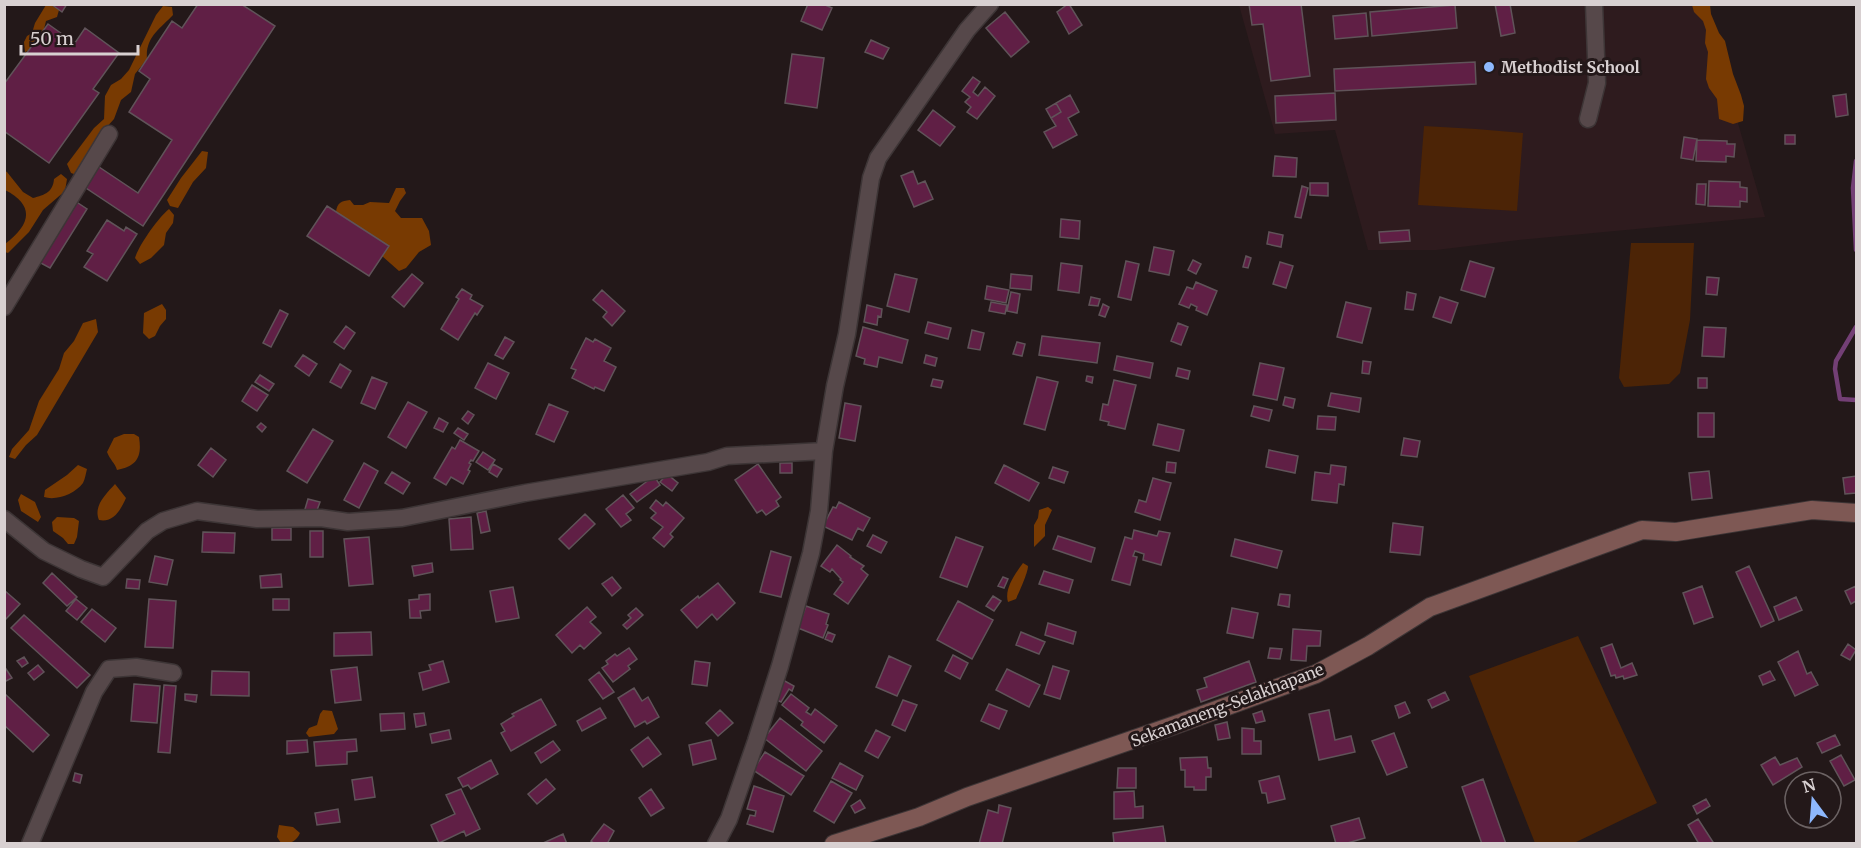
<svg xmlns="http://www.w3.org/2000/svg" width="1861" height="848" viewBox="0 0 1861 848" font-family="Merriweather,serif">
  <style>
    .built { fill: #2e1b1e }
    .green { fill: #4c2406 }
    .forest { fill: #783a02 }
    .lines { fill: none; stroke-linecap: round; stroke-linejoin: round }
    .stream { stroke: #733f75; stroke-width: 4.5 }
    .building { fill: #601f45; stroke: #605359; stroke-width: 1.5 }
    .street-casing { stroke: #3d3536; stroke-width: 19 }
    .secondary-casing { stroke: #3d3536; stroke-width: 20 }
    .street { stroke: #56484a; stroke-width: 16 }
    .secondary { stroke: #7e5854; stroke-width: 18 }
    .poi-dot { fill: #8eb8fd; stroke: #231819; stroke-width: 2 }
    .labels { text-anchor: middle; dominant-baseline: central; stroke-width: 6; stroke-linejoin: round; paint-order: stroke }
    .poi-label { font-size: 16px; font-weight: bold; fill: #d8d0d1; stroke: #231819; text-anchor: start }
    .street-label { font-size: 16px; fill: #d8d0d1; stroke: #231819 }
  </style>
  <rect width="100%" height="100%" fill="#231819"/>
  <path class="built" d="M1239 5H1704L1765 217 1519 240 1436 250H1368L1335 130 1275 134Z"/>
  <path class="green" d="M1424 126 1476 129 1475 137 1476 129 1523 133 1517 211 1418 205Z
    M1631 243H1694L1690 320 1680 373 1669 384 1624 387 1619 378Z
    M1578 636 1657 803 1574 843H1535L1469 676Z"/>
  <path class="forest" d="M46 5H51L59 10 57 17 46 21 44 29 28 51 25 52 24 42 27 36 32 33 35 23Z
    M1692 5H1710L1711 14 1719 33 1725 41 1733 74 1741 95 1744 106 1743 121 1733 124 1719 119 1717 99 1709 88 1706 79 1708 52 1705 43 1706 30 1703 21 1694 12Z
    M163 6 172 7 173 15C161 28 145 37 147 59L135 74 131 92 121 100 114 119 95 140 87 158 74 174 71 173 67 164 94 128 104 119 105 96 111 85 121 79 129 70 156 15Z
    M202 151 208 152 206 168 193 182 178 208 170 206 167 200 181 178Z
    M5 171 7 172 23 192 33 198C45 195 53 192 54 179L61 174 67 179 65 191 43 210 29 232 8 253 5 252V244C30 225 36 206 5 190Z
    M396 188H404L406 193 400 201 395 211 401 218H422L429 231 431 245 419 252 406 268 399 271 382 256 388 247 336 212C337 203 341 201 350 200L354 205H363L370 202 389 203Z
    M169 209 174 215 173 223 166 233 164 245 151 258 140 264 135 258C139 245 158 218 169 209Z
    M162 304 166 310V319L160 326 155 336 149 339 143 333 144 313Z
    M96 319 98 332 37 435 26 445 15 459 9 457 12 449 29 430 39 401 59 369 64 353 74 341 83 323Z
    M124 434H134L139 437C142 456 138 466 117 470 115 463 110 460 107 452L114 438Z
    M78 465 87 469C86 473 85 479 83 483 75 494 56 501 44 497L45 490 67 475Z
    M115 484 126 498C121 509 114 523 99 520 93 506 106 494 115 484Z
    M21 494 35 502 41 517 38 522 21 511 18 500Z
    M1048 507 1052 510 1045 525V536L1034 547V525L1038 518 1039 510Z
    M57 517 74 518 79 521 77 537 74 544H68L63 538 53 531 52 522Z
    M1023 563 1028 566C1028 573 1019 592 1016 599L1008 602C1004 589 1015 574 1023 563Z
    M323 710 332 711 338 729 334 734 309 737 306 733 309 728 317 725 320 714Z
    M279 825 293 827 300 833C296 842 290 844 281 843L277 837Z"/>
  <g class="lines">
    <path class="stream" d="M1856 161 1853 188 1856 250
      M1856 327 1836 361 1835 369 1840 399 1856 400"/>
  </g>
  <path class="building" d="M51 4H67L62 12Z
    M198 4H241L275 26 143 226 83 186 96 165 138 193 172 140 129 112 150 79 139 71 172 21 182 28Z
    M808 4H823L832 8 822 30 801 21Z
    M1068 4H1069L1082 25 1069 34 1057 12Z
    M1249 4H1301L1310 76 1271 81 1263 24 1252 25Z
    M1495 4H1510L1515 33 1501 36Z
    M1455 5 1457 28 1372 36 1370 12Z
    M1005 12 1029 42 1011 57 986 28Z
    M1366 13 1368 36 1335 39 1333 16Z
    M48 24 75 43 85 28 119 53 93 89 99 93 49 163 4 131V84Z
    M871 40 889 48 883 59 865 52Z
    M792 54 824 58 817 108 785 103Z
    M1475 62 1476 84 1335 91 1334 69Z
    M973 77 980 82 973 92 978 96 985 87 995 96 977 119 967 112 971 107 965 102 970 97 962 91Z
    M1335 93 1336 120 1276 123 1275 96Z
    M1846 94 1848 115 1836 117 1833 96Z
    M1070 95 1079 112 1068 118 1077 135 1053 148 1044 132 1056 126 1051 118 1061 112 1056 103Z
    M1056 103 1061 112 1051 118 1046 109Z
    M933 110 955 127 940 146 918 130Z
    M1785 135H1795V144H1785Z
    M1684 137 1697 139 1693 160 1681 158Z
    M1697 140 1727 141V144H1735L1734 157 1726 156V162L1696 161Z
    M1275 156 1297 158 1296 177 1273 176Z
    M913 171 918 184 925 181 933 199 914 207 901 176Z
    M1709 181 1740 182V187L1747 188V202L1740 201V207L1708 206Z
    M1310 183H1328V196L1310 195Z
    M1697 184H1706L1705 205 1696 204Z
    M1302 186 1308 188 1301 218 1295 217Z
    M75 201 87 209 50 268 37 261Z
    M327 206 389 246 369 276 307 236Z
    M1061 219 1080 221 1079 239 1060 237Z
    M107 220 124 231 126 227 137 234 107 281 84 267 93 254 87 251Z
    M1409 230 1410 241 1380 243 1379 232Z
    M1269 232 1283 235 1281 247 1267 244Z
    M1154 247 1174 251 1169 275 1149 271Z
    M1246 256 1251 258 1248 268 1243 267Z
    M1193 260 1201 264 1196 274 1188 270Z
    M1126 261 1139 264 1131 300 1118 297Z
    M1470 261 1494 268 1485 297 1461 290Z
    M1280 262 1293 266 1286 288 1273 284Z
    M1061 263 1082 266 1079 293 1058 290Z
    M412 274 423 283 404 307 392 297Z
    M895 274 917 279 909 312 887 306Z
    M1011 274 1032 276 1031 290 1010 288Z
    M1707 277 1719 278 1717 295 1706 294Z
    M1196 282 1217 291 1207 315 1196 310 1197 307 1191 304 1189 308 1179 304 1187 287 1193 289Z
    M987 286 1009 290 1006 303 985 299Z
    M462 289 472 295 470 299 483 306 477 315 475 313 458 340 441 329 459 299 456 297Z
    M602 290 625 311 612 326 603 317 607 312 593 300Z
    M1011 292 1020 294 1017 313 1007 311Z
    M1407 292 1416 294 1413 310 1405 309Z
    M1091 297 1100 299 1098 306 1089 305Z
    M1440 297 1458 303 1451 323 1433 317Z
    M991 302 1007 305 1005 314 989 311Z
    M1346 302 1371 308 1362 343 1337 337Z
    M1103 304 1109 307 1105 317 1099 315Z
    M867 305 882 309 881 317 878 316 877 325 864 322Z
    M280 310 288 314 271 347 263 343Z
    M928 322 951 328 948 339 925 333Z
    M1178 323 1188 327 1181 345 1171 341Z
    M346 326 355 333 344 349 334 342Z
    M863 327 908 340 902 363 879 357 877 367 864 364 865 359 856 356Z
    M1704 327 1726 328 1724 357 1702 356Z
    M972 330 984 333 980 350 968 348Z
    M1042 336 1100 343 1097 363 1039 355Z
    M505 337 514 342 503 359 495 355Z
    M586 338 593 342 595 339 611 348 604 361 616 367 604 391 595 387 594 389 572 378 576 370 571 368Z
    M1017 342 1025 344 1022 356 1013 354Z
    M303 355 317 364 309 376 295 366Z
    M926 355 937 358 935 366 924 363Z
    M1117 356 1153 363 1150 378 1114 370Z
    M1363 361 1371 362 1369 374 1362 373Z
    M488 363 509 373 496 399 475 388Z
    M1260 363 1284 368 1277 400 1253 395Z
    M340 364 351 371 341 388 330 382Z
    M1178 368 1190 371 1188 379 1176 376Z
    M260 375 274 384 269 391 255 382Z
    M1087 376 1093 377 1092 383 1086 381Z
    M372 377 387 383 375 409 361 403Z
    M1037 377 1058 382 1045 430 1024 424Z
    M1698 378H1707V388H1698Z
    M933 379 943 381 941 388 931 386Z
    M1114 380 1136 385 1125 429 1108 425 1109 422 1100 420 1103 404 1108 405Z
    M252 385 268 395 257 411 242 401Z
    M1331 393 1361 398 1359 412 1328 406Z
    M1285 397 1295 399 1293 408 1283 405Z
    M408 402 427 412 406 448 388 437Z
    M845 403 861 406 855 441 839 438Z
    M549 404 568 412 554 442 536 434Z
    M1254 406 1272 410 1269 421 1251 416Z
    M468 411 474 415 468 424 462 419Z
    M1698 413H1714V437H1698Z
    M1318 416 1336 417 1335 430 1317 429Z
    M439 418 448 423 443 432 434 428Z
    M261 423 266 427 262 432 257 427Z
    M1158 424 1184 430 1179 451 1153 445Z
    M458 428 468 434 464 440 454 433Z
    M313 429 333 441 307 483 287 471Z
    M1404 438 1420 441 1417 457 1401 455Z
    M460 440 479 451 473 461 471 460 469 463 471 464 468 470 470 471 463 484 451 477 446 485 434 478 452 447 455 449Z
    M211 448 226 460 213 477 198 465Z
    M1269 450 1298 456 1295 473 1266 467Z
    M483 452 495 460 488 470 476 462Z
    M1167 462 1176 463 1175 473 1166 472Z
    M364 463 378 471 359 508 344 500Z
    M780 463H792V473H780Z
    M493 464 502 469 497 477 489 472Z
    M758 464 781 497 776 501 779 506 766 515 762 510 757 513 735 480Z
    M1004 465 1039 483 1029 501 995 483Z
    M1331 465 1346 467 1344 485 1339 484 1337 503 1312 500 1315 472 1330 474Z
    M1053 467 1068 472 1064 483 1049 478Z
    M1709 471 1712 498 1692 500 1689 473Z
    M392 472 410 483 403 494 385 483Z
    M667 474 678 483 672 491 660 482Z
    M654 476 660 485 637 502 630 494Z
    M1856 476V493L1845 494 1843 478Z
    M1153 478 1171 483 1160 520 1135 512 1139 500 1146 502Z
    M623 495 634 508 626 514 631 520 621 527 606 509Z
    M308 499 320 502 316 513 305 509Z
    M656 500 663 506 666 502 684 518 670 534 673 537 664 547 653 538 663 527 651 518 656 513 650 508Z
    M839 502 870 518 863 531 858 528 852 540 823 526 833 507 836 508Z
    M486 511 490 531 481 533 477 513Z
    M585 514 595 524 569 549 559 539Z
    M471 517 473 549 451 550 449 519Z
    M1393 523 1423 527 1420 555 1390 552Z
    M272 528H291V540H272Z
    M1134 530 1157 536 1159 531 1170 533 1161 565 1143 560 1144 554 1135 551 1133 556 1137 557 1130 585 1112 580 1125 537 1132 539Z
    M310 531H323V557H310Z
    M203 532 235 533 234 553 202 552Z
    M873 535 887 542 881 553 867 546Z
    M1058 536 1095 548 1091 562 1053 549Z
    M369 537 373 584 349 586 344 539Z
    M956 537 983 547 967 587 940 577Z
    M1235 539 1282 551 1277 568 1231 556Z
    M837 545 851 556 850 557 864 566 861 569 868 575 848 604 834 594 843 582 840 580 841 579 832 569 830 572 821 566Z
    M771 551 791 557 781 597 760 592Z
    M155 556 173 560 167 585 149 582Z
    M432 563 433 572 414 576 412 566Z
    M1749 566 1774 621 1761 627 1736 572Z
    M1044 571 1073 580 1069 593 1039 584Z
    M52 573 77 597 67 606 43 583Z
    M281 574 282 587 261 588 260 576Z
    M612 577 621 588 612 596 602 584Z
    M1003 577 1008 579 1004 588 998 586Z
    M127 579 140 580 139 589 126 588Z
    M718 583 735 603 717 620 712 614 697 628 681 610 698 596 699 598Z
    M1702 586 1713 617 1694 624 1683 593Z
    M1856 586V601L1851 604 1845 591Z
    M513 587 519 618 496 622 490 591Z
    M4 590 20 604 4 621Z
    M430 594V610L420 611 421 618H410L409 600 419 599V595Z
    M1280 594 1290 595 1289 607 1278 605Z
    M993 596 1001 601 994 611 986 606Z
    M1796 597 1802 610 1779 620 1774 607Z
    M76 599 87 608 77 620 66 611Z
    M149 599 176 601 173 648 145 647Z
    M273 599H289V610H273Z
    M958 601 993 620 972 659 937 640Z
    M806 606 829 614 826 624 828 625 823 638 798 628Z
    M587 607 596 617 590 622 601 633 584 649 580 645 572 653 556 635Z
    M636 608 643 615 627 629 623 625 631 618 628 615Z
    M1232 608 1258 613 1253 638 1227 633Z
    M92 609 116 628 105 642 81 622Z
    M24 615 90 675 77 688 11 628Z
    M1048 623 1076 632 1073 644 1045 635Z
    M1293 629 1321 631 1320 646H1307L1306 661 1291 660Z
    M371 632 372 655 334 656V633Z
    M828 632 835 635 832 642 825 639Z
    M1021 632 1045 642 1039 654 1016 645Z
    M1612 644 1621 668 1632 663 1637 675 1624 679 1623 676 1616 678 1615 675 1611 676 1601 648Z
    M1848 644 1856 650 1850 660 1841 655Z
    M629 648 637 659 628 666 630 669 613 682 602 668 608 664 606 661 615 654 617 656Z
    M1270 648 1282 649 1280 659 1268 658Z
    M1798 651 1807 674 1811 672 1818 685 1795 696 1778 662Z
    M953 655 968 663 960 679 945 671Z
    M889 656 911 666 897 696 876 687Z
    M24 657 28 663 22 667 17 661Z
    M443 661 449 682 423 690 419 673 431 670 429 665Z
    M695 661 710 663 707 686 692 684Z
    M1249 661 1256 682 1201 702 1197 690 1207 687 1204 678Z
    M38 665 44 672 34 680 28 673Z
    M1053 666 1069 671 1060 699 1044 694Z
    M357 667 361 700 335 703 331 670Z
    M6 669 12 678 4 682V671Z
    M1007 669 1040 685 1029 707 996 690Z
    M212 671 249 672V696L211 695Z
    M1770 671 1775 680 1763 685 1759 676Z
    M599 672 614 692 603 699 589 680Z
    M783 680 794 686 792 691 789 689 781 702 773 698Z
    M134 684 160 686 157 723 131 721Z
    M164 685 176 686 170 753 158 752Z
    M634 688 642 701 648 697 659 717 647 724 645 721 635 727 618 698Z
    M1445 692 1449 700 1432 708 1428 700Z
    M4 693 49 735 33 752 4 725Z
    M185 694 197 695 196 702 185 700Z
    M791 694 809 708 806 712 811 715 815 709 837 726 824 743 801 725 803 722 782 705Z
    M541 699 556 725 511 751 501 733 505 731 501 724 514 716 512 714Z
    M903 700 917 705 905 731 892 725Z
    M1405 702 1410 713 1399 718 1395 706Z
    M989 704 1007 711 999 729 981 721Z
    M600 708 606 718 582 731 577 721Z
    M720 710 733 723 718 736 706 723Z
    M1329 710 1335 740 1351 736 1355 752 1319 760 1309 714Z
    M1262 711 1265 721 1256 723 1253 714Z
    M404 713 405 729 381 731 380 714Z
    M424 713 426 725 416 727 414 714Z
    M780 718 822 751 806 771 764 738Z
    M1227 722 1230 738 1218 740 1215 725Z
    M1242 728 1254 729V741H1261V754H1242Z
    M449 730 451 739 432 743 430 734Z
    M876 730 890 737 878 758 865 751Z
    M1394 733 1407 767 1387 775 1372 741Z
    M1835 735 1840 745 1822 753 1817 743Z
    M648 737 661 754 643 767 631 750Z
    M356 739 357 751 347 752V764L316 766 314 742Z
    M307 740 308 752 287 754V741Z
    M711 740 716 759 693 765 689 745Z
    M553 741 560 750 541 763 535 753Z
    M765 752 804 776 791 795 753 770Z
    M1841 755 1855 780 1844 786 1830 761Z
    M1207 757 1208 768H1211V777H1206V790H1194V787H1185V770H1181L1180 758Z
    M1775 757 1780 765 1797 758 1802 767 1773 785 1761 765Z
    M491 760 498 774 471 789 468 785 463 787 458 778Z
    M840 763 863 776 856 790 832 778Z
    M1118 768H1136V788H1117Z
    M75 773 82 775 80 783 73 781Z
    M1279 776 1285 799 1268 803 1266 793H1262L1259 781Z
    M372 777 375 797 355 800 352 780Z
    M546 779 555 789 537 804 528 794Z
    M1483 779 1506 844H1482L1462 787Z
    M831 781 852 793 834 823 814 811Z
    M754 786 784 796 773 832 747 824 750 815 755 816 756 811 747 809Z
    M461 789 480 829 466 836 464 831 439 843 431 825 455 814 446 795Z
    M651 789 664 808 651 816 639 798Z
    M1134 791 1135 807 1143 806V818L1114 819V792Z
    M1706 799 1710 806 1697 814 1693 806Z
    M860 800 865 808 855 813 851 806Z
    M999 805 1011 808 1002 844H979L988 810 998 813Z
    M338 809 340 822 317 825 315 813Z
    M1359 818 1365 838 1344 844H1336L1331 826Z
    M1698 819 1713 842 1710 844H1699L1688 825Z
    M604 824 614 831 607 844H595L591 841Z
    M1163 826 1166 844H1114L1113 833Z
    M563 834 567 844H541Z"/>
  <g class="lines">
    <defs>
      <path id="street" d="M1588 119 1597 83 1594 4
        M4 307 109 134
        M4 519 44 551 81 569 103 577 147 531 163 521 197 511 257 519 321 518 348 522 402 518 525 493 708 462 727 456 824 451
        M30 844 94 692 109 669 136 667 173 673
        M716 844 729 819 756 741 780 666 811 553 819 511 824 451 835 386 847 334 871 178 878 158 967 30 990 4"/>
      <path id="secondary" d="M834 844 919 817 967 797 1175 725 1316 674 1368 646 1430 607 1642 530 1676 532 1812 510 1856 513"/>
    </defs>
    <use href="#street" class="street-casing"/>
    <use href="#secondary" class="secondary-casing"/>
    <use href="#street" class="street"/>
    <use href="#secondary" class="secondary"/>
  </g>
  <circle class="poi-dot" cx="1489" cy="67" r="6"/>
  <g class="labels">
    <g class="poi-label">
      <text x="1501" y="67">Methodist School</text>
    </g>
    <g class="street-label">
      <text transform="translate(1227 705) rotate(-21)">Sekamaneng-Selakhapane</text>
    </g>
  </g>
  <rect width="1861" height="848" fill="none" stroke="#d8d0d1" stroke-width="12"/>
  <g transform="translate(1813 800) rotate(344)"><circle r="28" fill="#231819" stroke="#6b6263" stroke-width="1.5"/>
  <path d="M0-4.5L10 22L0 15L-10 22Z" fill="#8eb8fd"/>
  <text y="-9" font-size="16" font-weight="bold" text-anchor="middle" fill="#d8d0d1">N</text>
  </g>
  <path d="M21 45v9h117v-9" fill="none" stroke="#d8d0d1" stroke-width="3"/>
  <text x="30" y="45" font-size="18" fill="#d8d0d1" stroke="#231819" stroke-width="4.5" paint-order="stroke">50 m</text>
</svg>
